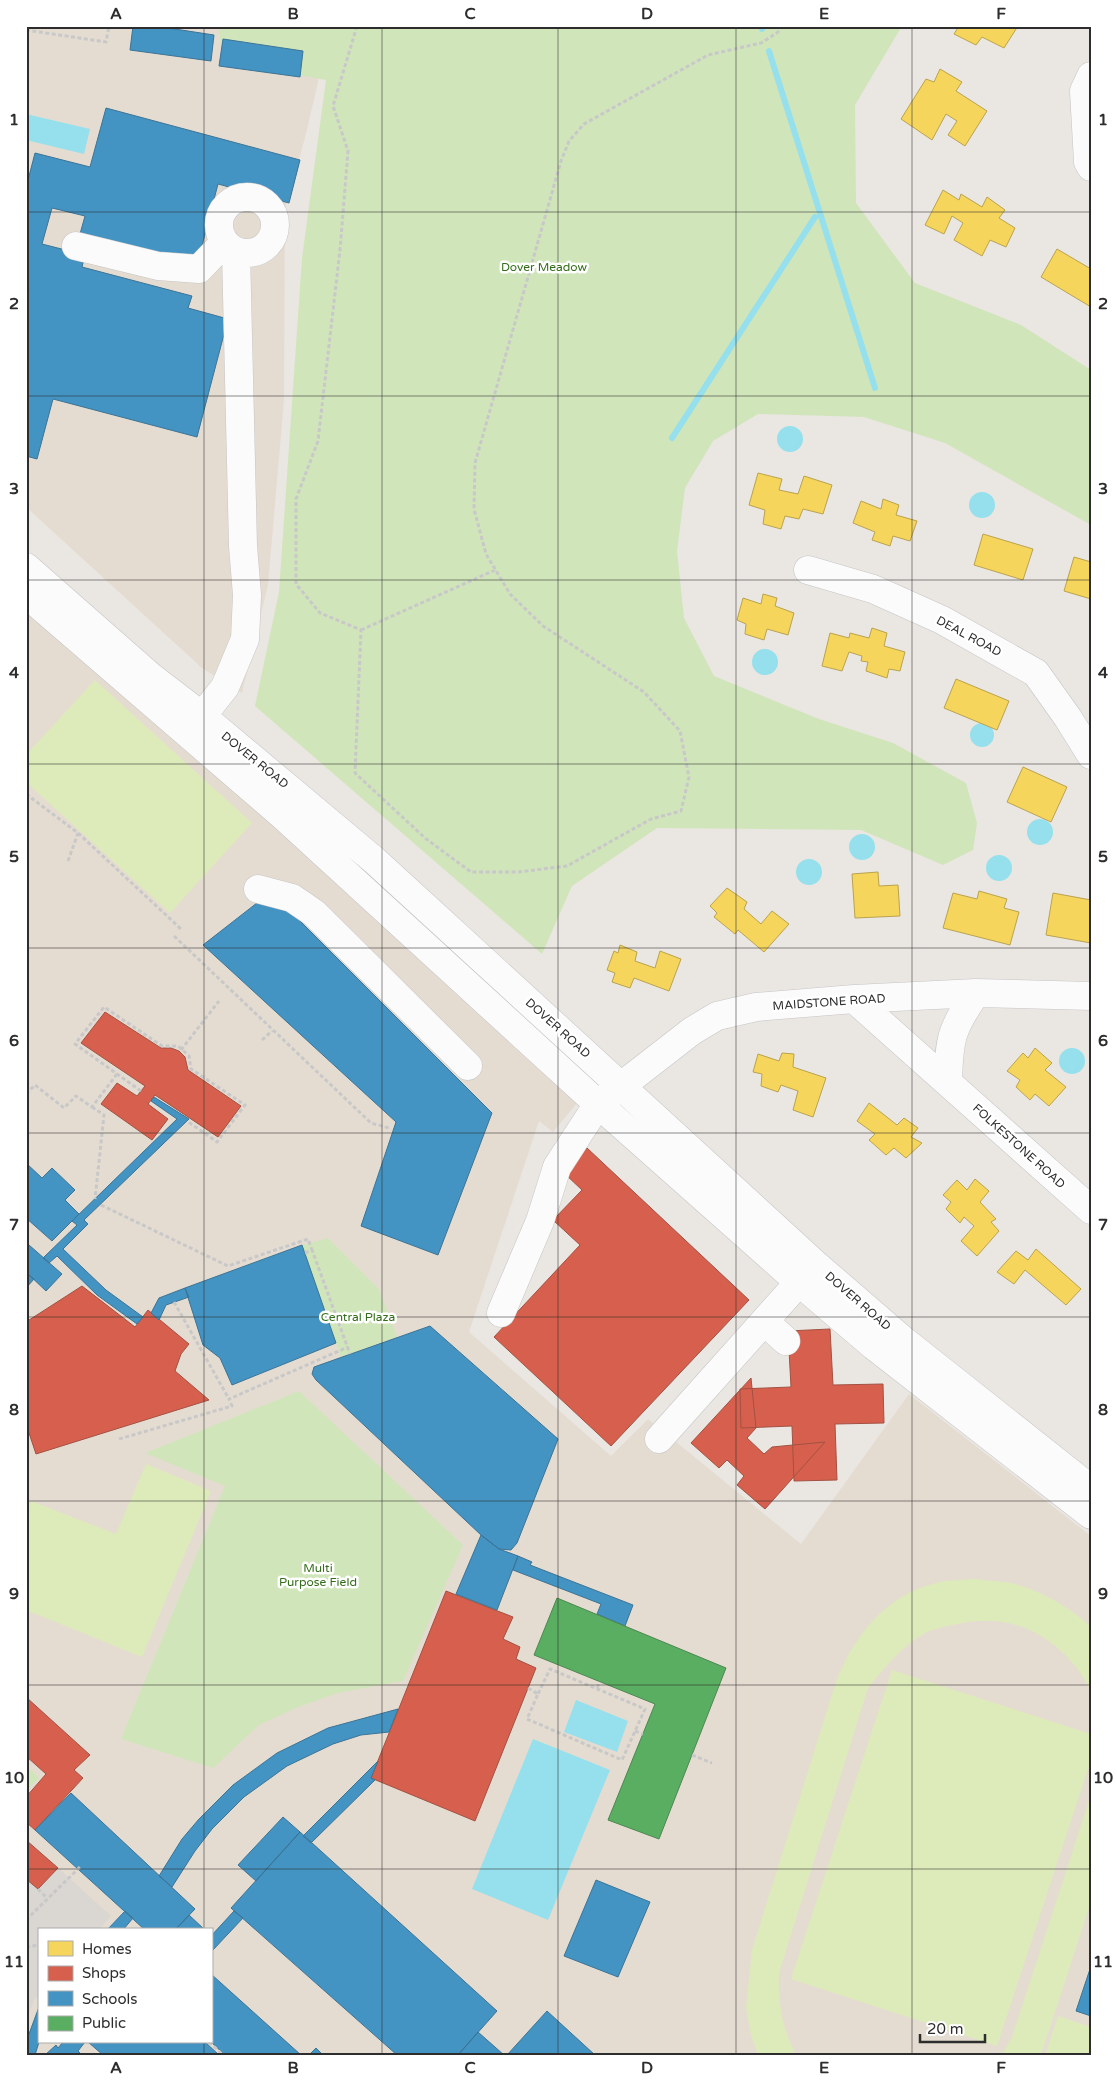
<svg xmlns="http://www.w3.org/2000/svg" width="1117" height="2081" viewBox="0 0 1117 2081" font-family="'Varela Round',sans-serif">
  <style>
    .education { fill: #e5dcd1; fill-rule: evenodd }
    .green { fill: #d1e5bb }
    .pitch { fill: #ddeab9 }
    .plaza { fill: #dad6d2 }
    .water { fill: #95e0ec }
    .homes { fill: #f6d55c; stroke: #baa34e }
    .shops { fill: #d6604d; stroke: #a35143 }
    .schools { fill: #4393c3; stroke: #3c7496 }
    .public { fill: #5aae61; stroke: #4c8751 }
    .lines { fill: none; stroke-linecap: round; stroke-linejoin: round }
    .stream { stroke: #95e0ec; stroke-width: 6 }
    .minor-casing { stroke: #c6c5c5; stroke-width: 29 }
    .path { stroke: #c8c8c8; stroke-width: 3; stroke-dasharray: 4 2.5; stroke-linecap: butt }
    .minor { stroke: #fcfbfb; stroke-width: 28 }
    .grid { fill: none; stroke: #2d2d2d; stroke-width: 1; stroke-opacity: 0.55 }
    .labels { text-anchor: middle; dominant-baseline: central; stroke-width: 5; stroke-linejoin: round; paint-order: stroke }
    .park-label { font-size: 12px; fill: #346d1a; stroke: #fff }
    .street-label { font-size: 12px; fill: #2d2d2d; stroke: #fff }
    .neatline { fill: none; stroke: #2d2d2d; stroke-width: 2 }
    .grid-label { font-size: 16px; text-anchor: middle; font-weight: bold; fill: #2d2d2d }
  </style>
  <rect width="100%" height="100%" fill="#eae6e2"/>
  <path class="education" d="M26 26H331L305 138 285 208 284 400 268 585 242 693 202 668 26 507Z
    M26 607 583 1096 553 1132 539 1121 469 1332 611 1456 648 1419 801 1544 909 1394 1091 1536V2055H26ZM39 1930H211V2042H39Z"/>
  <path class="green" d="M219 26H902L855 105 856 203 915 283 1021 325 1091 370V525L945 443 864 417 758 414 713 441 685 488 677 551 684 618 714 676 819 719 893 743 966 783 977 823 973 850 943 865 861 830 657 828 572 886 542 954 255 706 279 592 302 258 326 80 222 62Z
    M328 1238 379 1289 397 1337 341 1357 302 1245Z
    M299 1391 463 1545 403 1681 338 1693 296 1708 259 1725 213 1768 121 1739 225 1486 145 1453Z
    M26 1765 39 1778 26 1791Z"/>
  <path class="pitch" d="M95 680 252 823 170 913 26 782V755Z
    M146 1464 211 1491 142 1657 26 1610V1514L31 1501 116 1534Z
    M976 1579C987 1581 1000 1581 1011 1583 1037 1589 1072 1608 1091 1627V1690C1063 1639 1016 1611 958 1624 948 1626 935 1628 925 1633 901 1647 885 1667 868 1688L779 1973C778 2003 782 2028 796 2055H758L751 2035 746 2008 752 1950 836 1682C855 1633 889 1591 945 1581 955 1580 966 1580 976 1579Z
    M892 1670 1091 1734V1760L997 2046 791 1979Z
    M1091 1795V1902L1041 2055H1002L1012 2037Z
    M1058 2016 1091 2027V2055H1045Z"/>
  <path class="plaza" d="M58 1868 111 1916 98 1930H39V1994L34 2000 26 2021V1879L38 1889Z"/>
  <path class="water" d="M26 114 90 129 84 154 26 140Z
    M777 439a13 13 0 1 1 26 0a13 13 0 1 1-26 0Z
    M969 505a13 13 0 1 1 26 0a13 13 0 1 1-26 0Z
    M752 662a13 13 0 1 1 26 0a13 13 0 1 1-26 0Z
    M970 735a12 12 0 1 1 24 0a12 12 0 1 1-24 0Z
    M1027 832a13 13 0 1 1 26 0a13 13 0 1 1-26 0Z
    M849 847a13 13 0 1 1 26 0a13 13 0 1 1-26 0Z
    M986 868a13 13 0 1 1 26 0a13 13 0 1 1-26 0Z
    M796 872a13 13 0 1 1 26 0a13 13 0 1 1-26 0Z
    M1059 1061a13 13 0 1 1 26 0a13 13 0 1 1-26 0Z
    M576 1700 628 1721 617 1752 564 1732Z
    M533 1739 610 1770 548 1920 472 1889Z"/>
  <path class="homes" d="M959 26H1018L1004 48 982 37 976 45 954 34Z
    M940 69 962 82 956 91 987 111 965 146 948 135 957 121 946 114 932 140 901 119 926 79 934 82Z
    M943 190 959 200 961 194 982 207 987 197 1005 210 999 218 1015 228 1006 247 990 240 982 256 954 240 963 223 952 216 944 234 925 225Z
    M1057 249 1091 269V307L1041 277Z
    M758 473 782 479 779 490 798 494 804 476 832 485 823 514 803 509 799 519 785 516 781 529 763 524 765 510 749 505Z
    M883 499 899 505 896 515 917 521 910 541 893 536 890 546 872 540 875 532 853 523 861 501 881 509Z
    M983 534 1033 549 1023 580 974 565Z
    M1074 557 1091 562V599L1064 591Z
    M763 594 777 598 775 606 794 613 788 635 767 629 764 640 745 634 746 624 737 620 743 598 761 604Z
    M872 628 887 633 884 646 905 652 900 671 889 669 887 678 866 671 868 662 861 661 862 656 849 652 842 671 822 666 830 633 849 638 850 633 869 638Z
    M956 679 1009 701 997 730 944 708Z
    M1023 767 1067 787 1051 822 1007 802Z
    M878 872 879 886 898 885 900 916 855 918 852 874Z
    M727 888 747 902 744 909 761 924 772 911 789 924 764 952 738 930 735 934 714 917 717 913 710 906Z
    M979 891 1007 899 1004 908 1019 912 1010 945 943 928 953 893 977 899Z
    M1053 893 1091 900V943L1046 935Z
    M620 945 637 952 635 961 655 968 660 951 681 959 669 991 634 978 630 988 612 982 615 973 607 970 614 951 618 953Z
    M1035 1048 1052 1063 1045 1070 1066 1087 1049 1106 1035 1094 1030 1100 1016 1087 1020 1080 1007 1071 1023 1053 1028 1058Z
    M782 1053 794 1054 793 1067 826 1078 813 1117 793 1110 798 1091 781 1085 778 1092 761 1086 762 1074 753 1072 758 1054 779 1061Z
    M869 1103 897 1125 904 1118 918 1128 911 1137 922 1143 906 1158 894 1148 886 1155 869 1140 875 1134 857 1121Z
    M975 1179 989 1191 980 1202 996 1219 991 1222 999 1231 977 1256 961 1241 974 1226 964 1217 960 1223 946 1209 951 1202 943 1195 957 1180 967 1190Z
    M1036 1249 1081 1289 1066 1305 1025 1270 1014 1284 997 1272 1016 1251 1028 1260Z"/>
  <path class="shops" d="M105 1012 161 1048H171L179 1051 185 1057 188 1070 241 1106 218 1137 155 1095 148 1104 168 1119 152 1140 101 1104 117 1083 137 1096 145 1086 81 1043Z
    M587 1148 749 1300 611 1446 494 1337 580 1245 553 1220 582 1190 564 1173Z
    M82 1286 135 1327 148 1310 189 1344 181 1354 175 1371 209 1400 36 1454 26 1424V1322Z
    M830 1329 833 1385 883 1384 884 1423 835 1424 837 1480 794 1481 792 1426 741 1428 740 1389 791 1387 788 1331Z
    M751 1378 756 1428 747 1438 764 1454 772 1447 825 1442 765 1509 737 1485 744 1476 727 1460 719 1468 691 1443Z
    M446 1591 513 1617 503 1639 520 1647 516 1659 536 1668 475 1821 371 1778Z
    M26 1697 90 1755 74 1770 83 1778 35 1830 26 1822V1797L46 1774 26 1756Z
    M26 1840 58 1868 38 1889 26 1879Z"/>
  <path class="schools" d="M133 26H155L214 35 211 61 130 50Z
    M223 39 303 51 300 77 219 66Z
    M106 108 300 160 289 203 218 184 198 261 175 259 80 234 85 216 52 208 42 244 85 255 82 267 192 296 188 308 228 319 197 437 53 399 37 459 26 456V299L29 289 26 288V179L28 180 35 153 90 167Z
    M271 892 492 1113 438 1255 361 1226 396 1122 203 945Z
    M154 1097 189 1119 84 1220 88 1224 63 1249 106 1290 143 1317 137 1324 97 1295 57 1256 49 1263 43 1258 77 1225 72 1221 177 1119 151 1101Z
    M26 1163 42 1178 52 1168 75 1190 65 1200 79 1214 52 1241 26 1218Z
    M29 1245 62 1274 46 1291 26 1272V1247Z
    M302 1245 336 1343 232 1385 220 1358 203 1345 185 1288Z
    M26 1273 34 1279 26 1288Z
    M185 1288 189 1297 166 1305 159 1320 151 1313 159 1298Z
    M430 1326 558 1439 517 1543 511 1550 499 1549 481 1535 316 1380 312 1374 314 1367Z
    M481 1535 499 1549 518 1556 497 1610 456 1594Z
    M518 1556 532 1562 530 1565 633 1605 625 1626 597 1614 601 1604 513 1570Z
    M398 1709 389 1732 361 1735 333 1744 287 1766 244 1797 212 1829 195 1851 172 1887 159 1876 182 1839 199 1819 233 1785 277 1753 328 1728Z
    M378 1761 371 1778 375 1780 311 1843 303 1836Z
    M71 1793 195 1909 175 1930H145L35 1830Z
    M283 1817 300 1832 256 1881 238 1865Z
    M300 1832 497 2011 458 2055H397L231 1908Z
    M596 1880 650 1902 618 1977 564 1956Z
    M125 1911 133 1918 123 1930H107Z
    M234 1911 243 1918 212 1951 211 1936Z
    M189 1915 205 1930H175Z
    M1091 1966V2016L1076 2011Z
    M211 1974 301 2055H225L211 2042Z
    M39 2007V2042L35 2055H26V2042Z
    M547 2011 595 2055H507Z
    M478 2032 504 2055H458Z
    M63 2042H85L78 2051 82 2055H45L56 2045 58 2048Z
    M88 2042H205L219 2055H103Z
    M316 2048 323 2055H309Z"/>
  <path class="public" d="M557 1598 726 1668 659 1839 608 1820 655 1704 534 1655Z"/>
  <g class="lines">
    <path class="stream" d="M761 26 762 29
      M769 51 875 388
      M672 438 815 217"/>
    <defs>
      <path id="minor" d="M1091 76 1084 91 1088 162 1091 167
        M219 225a28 28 0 1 1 56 0a28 28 0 1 1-56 0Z
        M76 246 158 266 199 269 224 243
        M26 567 150 676 202 716 374 860 815 1264 903 1340 1091 1489
        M808 570 873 589 942 620 1036 673 1068 718 1091 755
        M26 594 282 815 598 1104 800 1283 874 1346 1091 1515
        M183 717 202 716 225 687 245 639 247 595 243 546 236 252
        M258 889 292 898 314 913 468 1066
        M854 999 1091 1210
        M948 1082C949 1039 951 1029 976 993
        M501 1313 540 1221 557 1167 598 1104 692 1031 717 1016 756 1007 854 999 976 993 1091 996
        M765 1322 786 1341
        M659 1439 811 1269"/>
    </defs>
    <use href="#minor" class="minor-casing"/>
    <path class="path" d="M357 26 333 106 348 151 340 250 318 441 296 499V584L320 613 361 630 355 773 425 838 471 872H518L567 866 651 819 681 811 689 777 680 731 644 692 543 626 510 594 486 554 474 509 475 463 561 161 569 141 584 124 708 55 761 43 778 32 781 26
      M26 30 106 42 109 26
      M361 630 495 570
      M26 794 78 833 181 929
      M68 861 78 833
      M174 936 371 1123 389 1128
      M262 1040 272 1031
      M181 1050 219 1001
      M141 1091 75 1044 104 1007 162 1046H178L189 1056 191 1069 245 1105 217 1142 187 1121
      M26 1094 35 1085 64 1108 76 1096 92 1107 117 1074
      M92 1107 104 1115 95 1199
      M101 1205 228 1266 308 1239 312 1250
      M305 1253 312 1250 350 1354
      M174 1302 229 1399
      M119 1439 232 1406 229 1399 348 1347
      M528 1688 538 1694 527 1719 622 1760 645 1709 550 1669 538 1694
      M597 1688 600 1682
      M635 1731 643 1734
      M692 1755 712 1763
      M38 1889 47 1898
      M26 1920 81 1866
      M26 1947 39 1945
      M209 2042 223 2055"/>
    <use href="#minor" class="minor"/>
  </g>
  <path class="grid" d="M204 26V1930M382 26V2055M558 26V2055M736 26V2055M912 26V2055M26 212H1091M26 396H1091M26 580H1091M26 764H1091M26 948H1091M26 1133H1091M26 1317H1091M26 1501H1091M26 1685H1091M26 1869H1091M204 2042V2055"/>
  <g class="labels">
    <g class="park-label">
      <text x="544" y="267">Dover Meadow</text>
      <text x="358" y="1317">Central Plaza</text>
      <text x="318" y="1568">Multi<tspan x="318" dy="14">Purpose Field</tspan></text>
    </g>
    <g class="street-label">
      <text transform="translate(969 636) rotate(28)">DEAL ROAD</text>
      <text transform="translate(255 760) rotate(39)">DOVER ROAD</text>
      <text transform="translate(829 1002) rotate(-4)">MAIDSTONE ROAD</text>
      <text transform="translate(558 1028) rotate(42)">DOVER ROAD</text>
      <text transform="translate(1019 1146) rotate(42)">FOLKESTONE ROAD</text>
      <text transform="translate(858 1301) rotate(41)">DOVER ROAD</text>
    </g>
  </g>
  <rect width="1117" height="2081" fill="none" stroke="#ffffff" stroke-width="55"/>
  <rect x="38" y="1928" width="175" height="115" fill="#ffffff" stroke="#ababab"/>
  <rect x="48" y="1941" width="25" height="15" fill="#f6d55c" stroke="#ababab"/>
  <text x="82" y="1954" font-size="15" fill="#2d2d2d">Homes</text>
  <rect x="48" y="1966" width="25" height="15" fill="#d6604d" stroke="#ababab"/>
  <text x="82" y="1978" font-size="15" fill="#2d2d2d">Shops</text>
  <rect x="48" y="1991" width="25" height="15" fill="#4393c3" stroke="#ababab"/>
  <text x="82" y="2004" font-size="15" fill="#2d2d2d">Schools</text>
  <rect x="48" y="2016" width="25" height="15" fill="#5aae61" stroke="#ababab"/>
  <text x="82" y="2028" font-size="15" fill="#2d2d2d">Public</text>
  <path d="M920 2034v8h65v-8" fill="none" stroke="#2d2d2d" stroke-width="2.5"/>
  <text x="927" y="2034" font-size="15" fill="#2d2d2d" stroke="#ffffff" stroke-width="4" paint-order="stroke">20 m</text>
  <rect x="28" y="28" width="1062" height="2026" class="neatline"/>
  <g class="grid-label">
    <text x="116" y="19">A</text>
    <text x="293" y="19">B</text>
    <text x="470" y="19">C</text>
    <text x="647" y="19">D</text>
    <text x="824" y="19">E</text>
    <text x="1001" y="19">F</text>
    <text x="14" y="125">1</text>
    <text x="1103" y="125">1</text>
    <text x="14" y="309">2</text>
    <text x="1103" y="309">2</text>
    <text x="14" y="494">3</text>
    <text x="1103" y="494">3</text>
    <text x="14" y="678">4</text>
    <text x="1103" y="678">4</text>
    <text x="14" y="862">5</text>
    <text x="1103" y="862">5</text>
    <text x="14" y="1046">6</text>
    <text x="1103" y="1046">6</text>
    <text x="14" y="1230">7</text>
    <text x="1103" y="1230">7</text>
    <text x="14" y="1415">8</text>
    <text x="1103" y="1415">8</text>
    <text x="14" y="1599">9</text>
    <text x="1103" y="1599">9</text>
    <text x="14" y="1783">10</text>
    <text x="1103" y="1783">10</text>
    <text x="14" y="1967">11</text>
    <text x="1103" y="1967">11</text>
    <text x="116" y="2073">A</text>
    <text x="293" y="2073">B</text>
    <text x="470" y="2073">C</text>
    <text x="647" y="2073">D</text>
    <text x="824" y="2073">E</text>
    <text x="1001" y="2073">F</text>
  </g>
</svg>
